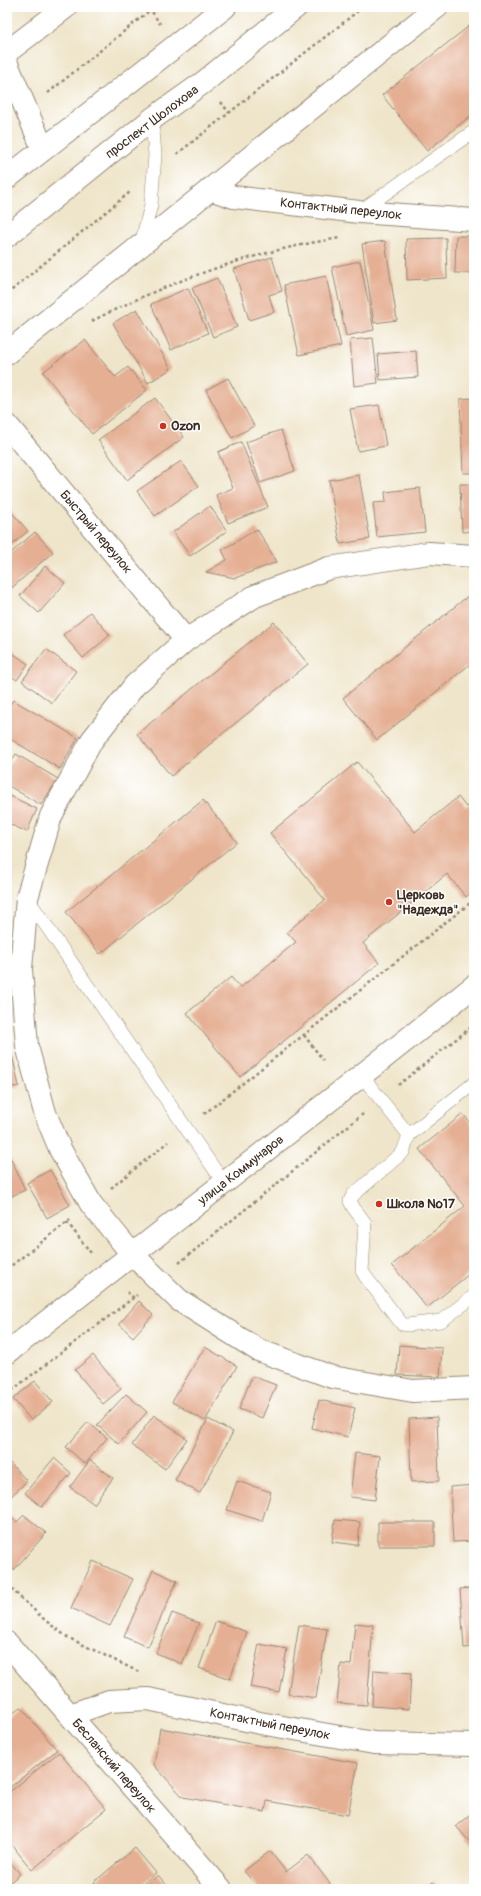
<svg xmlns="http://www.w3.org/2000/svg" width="481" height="1896" viewBox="0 0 481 1896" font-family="Pangolin,sans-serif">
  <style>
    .building { fill: #e5af93 }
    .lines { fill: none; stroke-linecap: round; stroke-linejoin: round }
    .lane-casing { stroke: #958874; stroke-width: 14 }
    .street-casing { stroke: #958874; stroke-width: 24 }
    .primary-casing { stroke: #958874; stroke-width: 24 }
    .path { stroke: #958874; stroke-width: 2.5; stroke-dasharray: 3 3; stroke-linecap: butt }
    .lane { stroke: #fff; stroke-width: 13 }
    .street { stroke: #fff; stroke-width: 22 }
    .primary { stroke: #fff; stroke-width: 22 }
    .poi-dot { fill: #c8321e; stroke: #fff; stroke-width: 1.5 }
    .labels { text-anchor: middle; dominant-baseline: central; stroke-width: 3; stroke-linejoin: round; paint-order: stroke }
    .street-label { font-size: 13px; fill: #3b2a1e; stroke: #fff }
    .poi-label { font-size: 13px; font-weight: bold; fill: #3b2a1e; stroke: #fff; text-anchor: start }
  </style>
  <rect width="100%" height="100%" fill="#fff"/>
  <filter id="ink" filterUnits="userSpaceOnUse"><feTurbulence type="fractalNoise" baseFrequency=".025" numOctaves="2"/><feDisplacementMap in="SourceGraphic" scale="8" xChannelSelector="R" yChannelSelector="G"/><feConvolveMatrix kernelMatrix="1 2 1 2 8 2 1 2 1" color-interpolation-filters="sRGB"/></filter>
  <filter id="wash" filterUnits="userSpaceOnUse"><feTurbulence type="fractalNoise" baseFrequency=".012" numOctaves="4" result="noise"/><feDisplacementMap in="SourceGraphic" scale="16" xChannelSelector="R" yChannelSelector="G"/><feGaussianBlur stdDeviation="0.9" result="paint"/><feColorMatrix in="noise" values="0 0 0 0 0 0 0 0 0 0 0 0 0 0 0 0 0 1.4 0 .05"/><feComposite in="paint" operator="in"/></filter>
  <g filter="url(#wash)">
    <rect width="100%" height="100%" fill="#efe5ca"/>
    <g id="blocks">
      <path class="building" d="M474 22V101L471 103 474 107V113L427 151 382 95Z
        M456 236H474V273H455Z
        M446 238 447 278 407 280 406 239Z
        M385 241 397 320 374 323 362 244Z
        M272 257 282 291 269 295 274 312 249 320 234 269Z
        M360 261 374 330 346 336 332 267Z
        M326 276 341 346 299 355 284 285Z
        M217 278 237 327 213 337 192 288Z
        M188 288 208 333 171 350 151 304Z
        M137 309 171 369 148 383 113 323Z
        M373 338 378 383 354 386 350 340Z
        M85 340 115 377 128 367 147 390 92 434 43 372Z
        M416 351 418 377 380 380 378 354Z
        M228 378 254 426 232 438 206 390Z
        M155 398 184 437 127 480 98 440Z
        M474 398V473H463L460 399Z
        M379 405 386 446 358 451 350 409Z
        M281 430 295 471 260 483 246 442Z
        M241 442 268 507 228 523 216 495 233 488 218 452Z
        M181 461 199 486 155 516 137 491Z
        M359 475 370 539 340 544 329 480Z
        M460 484H474V531L462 532Z
        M420 488 425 532 377 537 373 503 386 502 385 492Z
        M210 506 227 531 190 556 173 532Z
        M7 507 28 531 7 549Z
        M257 529 277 562 235 578 206 572 227 560 222 550Z
        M35 532 53 552 7 592V556Z
        M45 566 65 583 39 613 20 596Z
        M474 591V661L377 740 343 698Z
        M90 612 110 635 83 658 63 635Z
        M274 622 308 664 171 776 137 734Z
        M7 649 28 664 17 680 7 673Z
        M46 649 76 671 52 703 22 681Z
        M13 700 78 738 60 769 7 737V710Z
        M16 754 58 779 41 805 7 785V768Z
        M357 762 415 832 458 797 466 807 474 801V890L466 897 447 874 363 943 379 963 240 1077 187 1013 231 977 240 988 296 942 287 932 325 900 270 833Z
        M8 795 37 809 27 832 7 823Z
        M203 800 237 842 100 954 66 912Z
        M12 1054 19 1086 7 1088V1055Z
        M463 1114 474 1127V1270L427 1308 392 1265 465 1206 419 1149Z
        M11 1159 25 1190 7 1198V1161Z
        M50 1170 70 1205 47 1218 27 1183Z
        M139 1301 153 1315 133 1337 119 1324Z
        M399 1345 442 1348 440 1377 397 1375Z
        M205 1347 237 1366 205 1421 172 1402Z
        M93 1355 121 1389 103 1404 75 1370Z
        M252 1376 276 1385 262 1418 239 1409Z
        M35 1381 53 1402 31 1420 13 1399Z
        M126 1394 147 1412 119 1444 97 1425Z
        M319 1400 355 1408 348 1437 312 1428Z
        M154 1415 187 1439 165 1469 132 1445Z
        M437 1417 439 1481 411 1482 409 1419Z
        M208 1419 233 1432 200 1493 175 1480Z
        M88 1422 107 1438 85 1464 66 1447Z
        M355 1453 380 1456 375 1500 350 1497Z
        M54 1458 71 1473 42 1507 25 1493Z
        M7 1460 27 1481 7 1500Z
        M90 1460 113 1478 94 1504 70 1487Z
        M237 1481 271 1492 262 1521 227 1510Z
        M474 1485V1541L453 1542 450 1487Z
        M7 1514 17 1522 24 1515 46 1533 14 1570 7 1565Z
        M335 1520 360 1522 358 1545 332 1542Z
        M378 1522H435V1546H378Z
        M93 1561 133 1579 110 1626 71 1608Z
        M153 1570 177 1581 148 1647 124 1637Z
        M474 1588V1647L464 1648 460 1589Z
        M172 1613 199 1623 182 1664 156 1653Z
        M216 1621 247 1632 230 1679 199 1668Z
        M355 1623 373 1625 367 1705 337 1703 341 1664 351 1665Z
        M299 1625 327 1629 316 1698 288 1694Z
        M259 1644 287 1649 279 1692 250 1687Z
        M374 1670 411 1673 409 1709 372 1706Z
        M21 1707 57 1750 9 1788 7 1786V1718Z
        M160 1728 358 1763 348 1815 267 1801 265 1812 183 1797 154 1765Z
        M59 1752 106 1809 32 1870 7 1839V1794Z
        M474 1811V1847L456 1826Z
        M135 1848 156 1873 137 1889H100L94 1882Z
        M270 1851 286 1872 308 1855 334 1889H259L244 1871Z
        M7 1858 20 1874 7 1885Z
        M158 1875 170 1889H141Z
        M433 1882 438 1889H423Z"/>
    </g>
  </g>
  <g filter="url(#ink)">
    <use href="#blocks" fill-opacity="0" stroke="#958874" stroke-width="1"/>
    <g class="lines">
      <defs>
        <path id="lane" d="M359 212 474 131
          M141 244 151 205 155 155 152 119
          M27 898 224 1183
          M362 1076 409 1135
          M474 1083 409 1135 403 1152 353 1195 350 1201 353 1207 365 1223 362 1271 365 1276 402 1324 407 1325 441 1321 474 1296"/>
        <path id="street" d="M7 52 66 7
          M7 64 43 149
          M210 189 234 197 359 212 474 220
          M7 353 437 7
          M7 425 186 640
          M474 556 429 553 329 568 255 596 186 640 135 685 92 740 51 816 27 898 21 969 27 1046 45 1113 60 1149 91 1204 132 1254 179 1300 258 1350 332 1377 413 1391 474 1388
          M7 1353C162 1230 320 1110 474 986
          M7 1643 221 1889
          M70 1715 109 1701 148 1699 260 1723 374 1743 474 1745"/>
        <path id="primary" d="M7 178 225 7
          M7 236 152 119 204 82 296 7"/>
      </defs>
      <use href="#lane" class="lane-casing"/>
      <use href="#street" class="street-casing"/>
      <use href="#primary" class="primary-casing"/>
      <path class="path" d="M149 7 160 24
        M48 93 154 7
        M221 102 229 113
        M177 154 363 7
        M7 294 130 192
        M92 321C170 281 253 251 340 238
        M304 1035 323 1060
        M398 1085 474 1025
        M204 1114 474 900
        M111 1188 168 1142
        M67 1222 91 1253
        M179 1263 363 1114
        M7 1269 70 1220
        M127 1292 134 1298
        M7 1394 137 1295
        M7 1585 46 1621 67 1637 139 1672"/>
      <use href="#lane" class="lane"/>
      <use href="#street" class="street"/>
      <use href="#primary" class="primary"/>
    </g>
  </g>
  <g class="poi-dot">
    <circle cx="163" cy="426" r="4"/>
    <circle cx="389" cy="902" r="4"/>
    <circle cx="379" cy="1204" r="4"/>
  </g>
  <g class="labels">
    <g class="street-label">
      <text transform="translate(152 122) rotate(-37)">проспект Шолохова</text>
      <text transform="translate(341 209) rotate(6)">Контактный переулок</text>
      <text transform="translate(96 532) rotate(50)">Быстрый переулок</text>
      <text transform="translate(241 1170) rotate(-38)">улица Коммунаров</text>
      <text transform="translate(270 1724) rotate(11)">Контактный переулок</text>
      <text transform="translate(114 1766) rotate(49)">Бесланский переулок</text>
    </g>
    <g class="poi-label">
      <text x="171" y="426">Ozon</text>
      <text x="397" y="895">Церковь<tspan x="397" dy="15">"Надежда"</tspan></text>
      <text x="387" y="1204">Школа №17</text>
    </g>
  </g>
  <rect width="481" height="1896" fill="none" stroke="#fff" stroke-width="24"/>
</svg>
